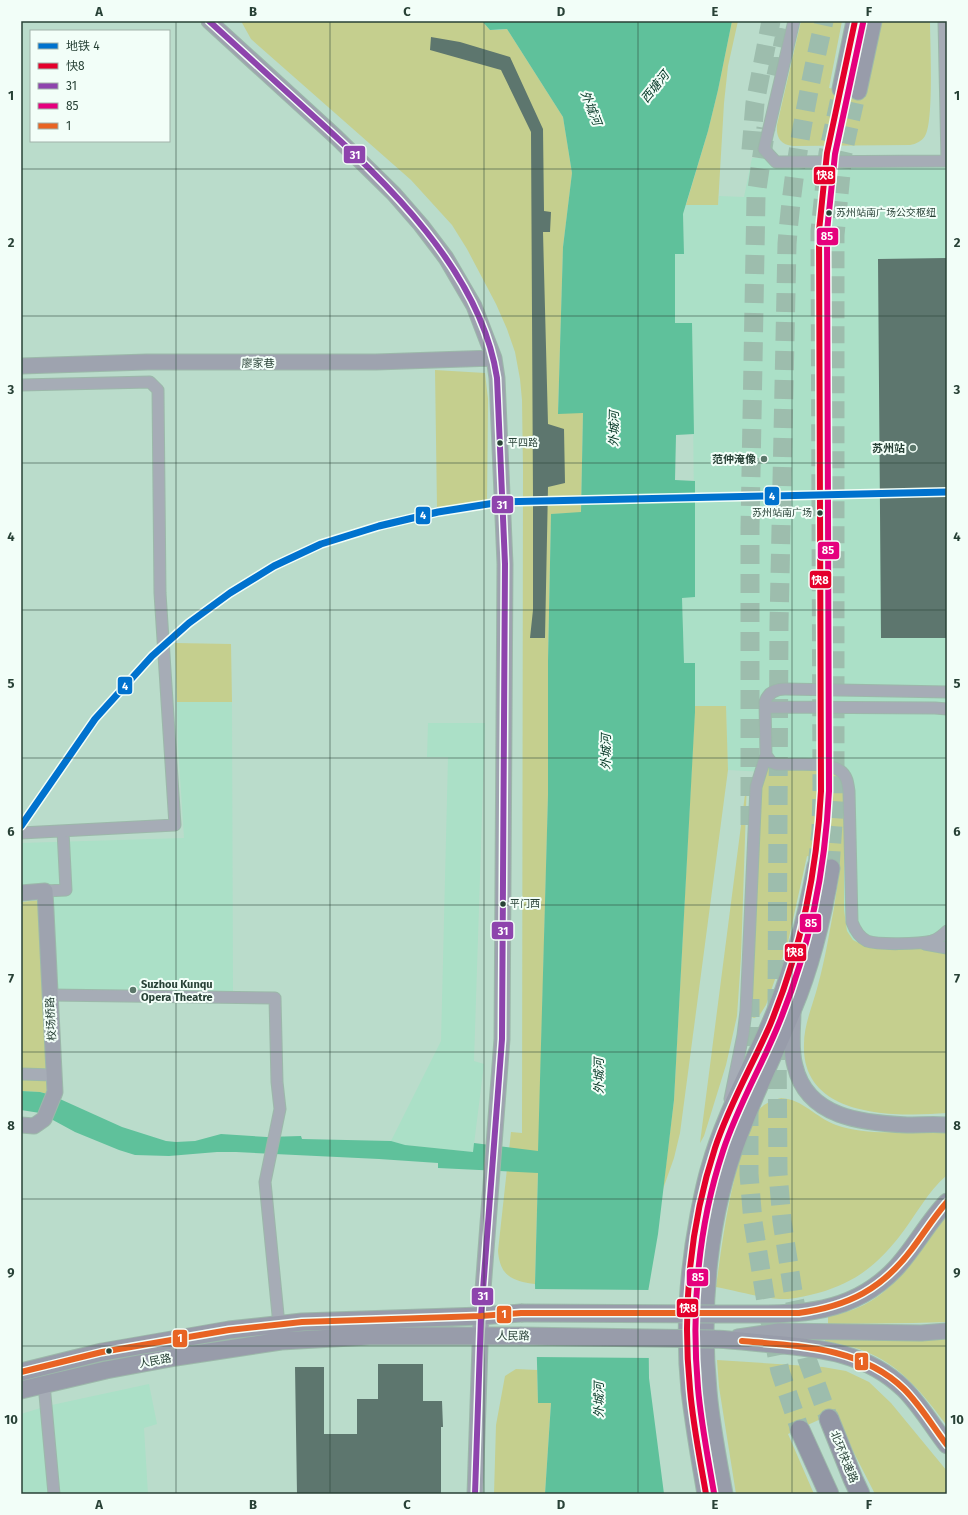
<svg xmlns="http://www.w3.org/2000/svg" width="968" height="1515" viewBox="0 0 968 1515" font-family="'Fira Sans','Noto Sans SC',sans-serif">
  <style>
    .built { fill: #abe0c7 }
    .green { fill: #c5cf8e }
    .water { fill: #5fc19b }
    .pier { fill: #badccb }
    .building { fill: #5d766e }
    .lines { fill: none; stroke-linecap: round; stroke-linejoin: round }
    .primary-tunnel { stroke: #9dbdad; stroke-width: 17; stroke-dasharray: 17 8; stroke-linecap: butt }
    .highway-tunnel { stroke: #9dbdad; stroke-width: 19; stroke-dasharray: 19 10; stroke-linecap: butt }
    .street-casing { stroke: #9cb8aa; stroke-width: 13 }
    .secondary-casing { stroke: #9cb8aa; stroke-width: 17 }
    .primary-casing { stroke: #9cb8aa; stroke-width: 19 }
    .highway-casing { stroke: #9cb8aa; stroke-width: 21 }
    .street { stroke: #a6acb6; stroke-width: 11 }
    .secondary { stroke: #9ea3af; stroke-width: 15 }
    .primary { stroke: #989caa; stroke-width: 17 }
    .highway { stroke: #9296a5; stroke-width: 19 }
    .primary-bridge-casing { stroke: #9cb8aa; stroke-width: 19; stroke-linecap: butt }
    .primary-bridge { stroke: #989caa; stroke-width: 17 }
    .bus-1-casing { stroke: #f2fef8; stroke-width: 9 }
    .bus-2-casing { stroke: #f2fef8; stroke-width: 9 }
    .bus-3-casing { stroke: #f2fef8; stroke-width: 9 }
    .bus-4-casing { stroke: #f2fef8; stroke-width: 9 }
    .bus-1 { stroke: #e4002b; stroke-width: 6 }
    .bus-2 { stroke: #8e44ad; stroke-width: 6 }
    .bus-3 { stroke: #e5007d; stroke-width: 6 }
    .bus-4 { stroke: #e86323; stroke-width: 6 }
    .metro-1-casing { stroke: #f2fef8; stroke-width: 10 }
    .metro-1 { stroke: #0072ce; stroke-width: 7 }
    .grid { fill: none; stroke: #284136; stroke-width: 1; stroke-opacity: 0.55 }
    .bus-dot { fill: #284136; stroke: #f2fef8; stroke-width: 1.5 }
    .poi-dot { fill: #5b776a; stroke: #f2fef8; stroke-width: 1.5 }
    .labels { text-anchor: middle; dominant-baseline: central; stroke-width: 4; stroke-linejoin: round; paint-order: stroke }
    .bus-label { font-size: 10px; fill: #284136; stroke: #f2fef8; text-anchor: start }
    .street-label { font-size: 11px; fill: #284136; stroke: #f2fef8 }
    .poi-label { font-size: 11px; font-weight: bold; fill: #284136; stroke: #f2fef8; text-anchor: end }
    .water-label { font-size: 12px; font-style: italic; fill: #003422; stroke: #f2fef8 }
    .line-badge { stroke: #f2fef8; stroke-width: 1.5 }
    .badge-label { font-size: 11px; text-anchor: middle; font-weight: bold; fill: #fff }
    .neatline { fill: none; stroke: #284136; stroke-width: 1.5 }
    .grid-label { font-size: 13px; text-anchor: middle; font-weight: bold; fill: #284136 }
  </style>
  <rect width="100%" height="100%" fill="#badccb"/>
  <path class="built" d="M947 157V949L867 947 853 940 847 931 844 910V795L764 772 728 770 726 706H695V664L684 663 682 598 695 596 692 324 675 323V254H684L683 214 686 205H718L719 196 744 197 752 158Z
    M177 702H232L233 996 58 999 52 884 21 885V843L184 838 178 746Z
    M428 723H485L474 1061 484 1064 473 1152 405 1145 391 1141 441 1041 448 757H427Z
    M149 1384 157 1424 144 1428 148 1494H21V1414L47 1406Z"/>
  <path class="green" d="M241 21H482L490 30H499L507 29 563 117 572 173 563 247 558 413H583L581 513 551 514 548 661V795L535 1284C512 1281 500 1276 498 1251L511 1132 522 1133 523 470 522 400 520 379 515 352 507 329 496 304 467 249 452 225 411 180 251 39Z
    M732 21H738L728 66 724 103 718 205H686L708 131 718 90Z
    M801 21H842L829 88 864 96 880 21H930C930 42 934 121 925 136 922 141 916 144 910 145L793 146C780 145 776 137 777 125Z
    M435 370 485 373 488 399 487 507 437 508Z
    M175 643 231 644 232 702H177Z
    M695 706H726L728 770 680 1133 674 1158 663 1189 674 1100Z
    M773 767C789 767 832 763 840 779 842 784 843 790 844 795V910L847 931 853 940 867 947 928 948 947 953V1113C895 1117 801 1118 804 1044 804 1024 813 1005 818 985 825 960 829 934 834 908 836 893 839 878 840 863L807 856 788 942 766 1005 759 1016 754 1018 749 1016 754 964 760 786 768 768Z
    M747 779 741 957 737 1016 726 1065 704 1136 700 1143Z
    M42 900 51 1095 40 1092 21 1091V902Z
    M781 1098C803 1099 816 1118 836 1125 871 1137 911 1131 947 1129V1175C927 1192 915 1217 899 1237 876 1266 854 1283 818 1293 809 1295 798 1298 788 1299 768 1300 737 1291 716 1287 723 1236 730 1182 748 1134 751 1127 753 1117 758 1111 764 1103 772 1101 781 1098Z
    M947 1213V1322L913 1323 828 1324V1316C834 1315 840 1314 846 1312 893 1299 920 1251 947 1213Z
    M825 1337H947V1426C925 1396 900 1364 864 1351 852 1346 838 1344 825 1342Z
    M717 1360 823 1367 846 1371 869 1382 891 1403 947 1471V1494H875L854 1453 836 1412 788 1434 814 1494H736L719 1387Z
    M516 1369 537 1370 538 1402H551L545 1494H494L496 1425 505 1376Z"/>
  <path class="water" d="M482 21H732L718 90 708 131 683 214 684 254H675V323H692L694 434 676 435 675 480 695 481V597L682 598 684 663H695V712L674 1100 658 1234 648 1292 649 1378 664 1494H545L551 1403H538L535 1284 538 1173 438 1168V1163L379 1159 236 1152H217L169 1156 135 1155 119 1150 75 1132 40 1113 21 1110V1091L40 1092 51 1095 122 1127 166 1141 176 1142 195 1141 221 1134 267 1137 301 1136 302 1139 391 1141 405 1145 473 1152 474 1143 538 1151 548 795V661L551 514 581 512 583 413 558 414 563 247 572 173 563 117 507 29 490 30Z"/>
  <path class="pier" d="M533 1289 650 1290 651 1358 535 1357Z"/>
  <path class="building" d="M431 37 460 42 510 57 543 129 544 211 551 212 550 232H543L548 424 564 429 565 483 548 487 545 638H530L533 610V496L531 132 501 70 430 50Z
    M947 258V638H881L878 259Z
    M378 1364H423V1401H442L443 1427H441V1494H297L295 1367H324V1434H357V1399H378Z"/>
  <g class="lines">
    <path class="primary-tunnel" d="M816 866 820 830 821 791 819 231 827 153 841 89
      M831 868 836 794V235L844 153 858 91"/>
    <path class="highway-tunnel" d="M776 76 788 21
      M751 150 755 103 771 21
      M750 825V528L756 196 766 128
      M777 1008 779 624 787 244C793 167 807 96 824 21
      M777 1041 778 1173 782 1221 794 1298 807 1359 829 1419
      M750 1075V999
      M749 1107V1174L753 1222 766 1302 780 1371 800 1430"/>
    <defs>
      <path id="street" d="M794 21 764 149 776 162 947 161 944 21
        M21 385 150 382 158 390 160 593 175 825 21 833
        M765 707 935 708 947 709
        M766 755 771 762 776 764C793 766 836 759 845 776 848 780 848 786 849 791L852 922C855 930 859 937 867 941 878 945 919 944 932 941 938 939 943 935 947 931
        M45 891 66 890 63 831
        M925 944 947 948
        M50 995 275 998 277 1082 280 1109 265 1182 279 1325
        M21 1074 54 1075
        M730 1099 743 1035 746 1011 756 787 766 755 765 702C768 693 775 689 785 689L947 692
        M44 1384 54 1494"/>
      <path id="secondary" d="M209 21 336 137 394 194 421 225 446 258 474 306 494 358 497 378 505 564 502 1039 481 1316 475 1494
        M21 366 147 362H376L494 358
        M21 893 45 891 55 1092 44 1119 34 1126 21 1125
        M793 1011C793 1029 790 1049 795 1066 807 1118 863 1123 907 1125 921 1125 934 1124 947 1125
        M738 1337 779 1331 921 1333 947 1331"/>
      <path id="primary" d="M841 89 855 21
        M858 91 873 21
        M715 1314C781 1313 845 1322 895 1269 914 1249 927 1223 947 1202
        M714 1339C734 1340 753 1342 772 1344 821 1348 867 1353 904 1389 921 1406 933 1427 947 1445
        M21 1372 102 1352 229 1330 302 1322 481 1316 521 1313
        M21 1390 106 1370 176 1357 281 1341 369 1336H520
        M706 1494C700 1460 694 1425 690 1391 684 1332 688 1273 699 1215 702 1199 705 1183 710 1167 726 1110 757 1059 778 1005 796 960 807 913 816 866
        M724 1494C718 1460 711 1426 708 1391 700 1306 708 1215 739 1135 755 1092 776 1051 793 1009 812 964 823 916 831 868"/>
      <path id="highway" d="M829 1419 853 1479 860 1494
        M800 1430 829 1494"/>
    </defs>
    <use href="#street" class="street-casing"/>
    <use href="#secondary" class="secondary-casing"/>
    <use href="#primary" class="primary-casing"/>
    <use href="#highway" class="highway-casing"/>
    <use href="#street" class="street"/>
    <use href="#secondary" class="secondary"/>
    <use href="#primary" class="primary"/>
    <use href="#highway" class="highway"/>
    <defs>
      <path id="primary-bridge" d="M521 1313 715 1314
        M520 1336 714 1339"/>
    </defs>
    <use href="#primary-bridge" class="primary-bridge-casing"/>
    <use href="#primary-bridge" class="primary-bridge"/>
    <defs>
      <path id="bus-1" d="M706 1494C700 1459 693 1425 690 1389 682 1310 690 1224 715 1148 729 1105 752 1066 770 1025 801 950 817 872 821 791L819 231 827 153 855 21"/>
      <path id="bus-2" d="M209 21C243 52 276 82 310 113 386 182 481 271 497 378L505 564 502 1039 481 1316 475 1494"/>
      <path id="bus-3" d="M714 1493C708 1458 701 1423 698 1388 691 1310 698 1226 723 1151 737 1108 760 1069 777 1028 809 952 825 873 829 791L827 231 835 154 863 23"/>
      <path id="bus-4" d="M742 1341C799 1346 861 1347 904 1389 921 1406 933 1427 947 1445
        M21 1372 102 1352 229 1330 302 1322 481 1316 521 1313H799C849 1306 882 1289 912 1249 924 1233 934 1217 947 1202"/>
    </defs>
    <use href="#bus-1" class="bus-1-casing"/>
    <use href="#bus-2" class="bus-2-casing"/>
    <use href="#bus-3" class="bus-3-casing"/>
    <use href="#bus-4" class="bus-4-casing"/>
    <use href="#bus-1" class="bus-1"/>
    <use href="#bus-2" class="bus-2"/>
    <use href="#bus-3" class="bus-3"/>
    <use href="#bus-4" class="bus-4"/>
    <defs>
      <path id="metro-1" d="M21 826 95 719 152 656 189 623 230 593 274 566 321 544 379 526 438 512 501 502 947 492"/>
    </defs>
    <use href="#metro-1" class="metro-1-casing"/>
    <use href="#metro-1" class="metro-1"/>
  </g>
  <path class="grid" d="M176 21V1494M330 21V1494M484 21V1494M638 21V1494M792 21V1494M21 169H947M21 316H947M21 463H947M21 610H947M21 758H947M21 905H947M21 1052H947M21 1199H947M21 1346H947"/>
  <g class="bus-dot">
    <circle cx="829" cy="213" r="3.5"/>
    <circle cx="500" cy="443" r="3.5"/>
    <circle cx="820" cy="513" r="3.5"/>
    <circle cx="503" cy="904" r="3.5"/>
    <circle cx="109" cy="1351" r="3.5"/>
  </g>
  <g class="poi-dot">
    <circle cx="913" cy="448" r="4"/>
    <circle cx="764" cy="459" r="4"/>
    <circle cx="133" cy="990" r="4"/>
  </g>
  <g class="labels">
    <g class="bus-label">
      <text x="836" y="213">苏州站南广场公交枢纽</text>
      <text x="508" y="443">平四路</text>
      <text x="812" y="513" text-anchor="end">苏州站南广场</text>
      <text x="510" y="904">平门西</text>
    </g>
    <g class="street-label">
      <text x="258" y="363">廖家巷</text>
      <text transform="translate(51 1019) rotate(-93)">校场桥路</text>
      <text transform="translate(513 1336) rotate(1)">人民路</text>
      <text transform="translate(155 1361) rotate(-11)">人民路</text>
      <text transform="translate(844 1457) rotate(68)">北环快速路</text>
    </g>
    <g class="poi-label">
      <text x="905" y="448">苏州站</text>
      <text x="756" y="459">范仲淹像</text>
      <text x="141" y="984" text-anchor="start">Suzhou Kunqu<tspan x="141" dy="13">Opera Theatre</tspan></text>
    </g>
    <g class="water-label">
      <text transform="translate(655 87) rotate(-51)">西塘河</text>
      <text transform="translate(591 108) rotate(68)">外城河</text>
      <text transform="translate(614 429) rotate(-89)">外城河</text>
      <text transform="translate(606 752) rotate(-89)">外城河</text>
      <text transform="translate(599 1076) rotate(-90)">外城河</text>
      <text transform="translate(599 1400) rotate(-90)">外城河</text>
    </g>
  </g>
  <g class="line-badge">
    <rect x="343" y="145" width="23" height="19" rx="4" fill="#8e44ad"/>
    <rect x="813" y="166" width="23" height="19" rx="4" fill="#e4002b"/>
    <rect x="816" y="227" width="23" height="19" rx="4" fill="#e5007d"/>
    <rect x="764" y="486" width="16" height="20" rx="4" fill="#0072ce"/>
    <rect x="491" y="495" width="23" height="19" rx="4" fill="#8e44ad"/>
    <rect x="415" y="506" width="16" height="19" rx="4" fill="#0072ce"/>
    <rect x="817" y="541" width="23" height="19" rx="4" fill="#e5007d"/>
    <rect x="809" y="570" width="23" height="19" rx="4" fill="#e4002b"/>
    <rect x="117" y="676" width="16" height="19" rx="4" fill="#0072ce"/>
    <rect x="799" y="913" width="23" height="20" rx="4" fill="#e5007d"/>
    <rect x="491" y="921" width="23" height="19" rx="4" fill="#8e44ad"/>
    <rect x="784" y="943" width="23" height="19" rx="4" fill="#e4002b"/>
    <rect x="686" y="1268" width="23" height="19" rx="4" fill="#e5007d"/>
    <rect x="471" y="1287" width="23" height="19" rx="4" fill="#8e44ad"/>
    <rect x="676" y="1298" width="23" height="20" rx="4" fill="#e4002b"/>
    <rect x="496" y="1305" width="16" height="19" rx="4" fill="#e86323"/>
    <rect x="172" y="1329" width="16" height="19" rx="4" fill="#e86323"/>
    <rect x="854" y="1352" width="15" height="19" rx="4" fill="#e86323"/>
  </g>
  <g class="badge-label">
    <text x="355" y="159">31</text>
    <text x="825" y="179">快8</text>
    <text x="827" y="240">85</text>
    <text x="772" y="500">4</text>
    <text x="502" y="509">31</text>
    <text x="423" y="519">4</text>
    <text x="828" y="554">85</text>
    <text x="820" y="584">快8</text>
    <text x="125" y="690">4</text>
    <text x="811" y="927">85</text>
    <text x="503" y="935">31</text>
    <text x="795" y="956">快8</text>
    <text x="698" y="1281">85</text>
    <text x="483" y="1300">31</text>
    <text x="688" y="1312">快8</text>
    <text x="504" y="1318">1</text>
    <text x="180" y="1342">1</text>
    <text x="861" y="1365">1</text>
  </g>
  <rect width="968" height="1515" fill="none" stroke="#f2fef8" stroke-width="44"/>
  <rect x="30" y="30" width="140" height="112" fill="#f2fef8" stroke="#a1b2aa"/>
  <rect x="38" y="43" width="20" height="6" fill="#0072ce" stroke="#a1b2aa"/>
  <text x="66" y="50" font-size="12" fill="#284136">地铁 4</text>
  <rect x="38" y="63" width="20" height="6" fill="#e4002b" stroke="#a1b2aa"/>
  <text x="66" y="70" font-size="12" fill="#284136">快8</text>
  <rect x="38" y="83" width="20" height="6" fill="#8e44ad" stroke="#a1b2aa"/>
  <text x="66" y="90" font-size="12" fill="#284136">31</text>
  <rect x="38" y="103" width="20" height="6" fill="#e5007d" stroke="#a1b2aa"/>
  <text x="66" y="110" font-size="12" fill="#284136">85</text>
  <rect x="38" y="123" width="20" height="6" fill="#e86323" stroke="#a1b2aa"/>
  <text x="66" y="130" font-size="12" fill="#284136">1</text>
  <rect x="22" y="22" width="924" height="1471" class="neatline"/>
  <g class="grid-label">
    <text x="99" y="16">A</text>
    <text x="253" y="16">B</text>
    <text x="407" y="16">C</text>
    <text x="561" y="16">D</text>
    <text x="715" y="16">E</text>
    <text x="869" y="16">F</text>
    <text x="11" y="100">1</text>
    <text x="957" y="100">1</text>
    <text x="11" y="247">2</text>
    <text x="957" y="247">2</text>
    <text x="11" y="394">3</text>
    <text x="957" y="394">3</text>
    <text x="11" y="541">4</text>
    <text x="957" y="541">4</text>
    <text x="11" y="688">5</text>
    <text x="957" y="688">5</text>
    <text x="11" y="836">6</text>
    <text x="957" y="836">6</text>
    <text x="11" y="983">7</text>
    <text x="957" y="983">7</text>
    <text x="11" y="1130">8</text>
    <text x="957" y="1130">8</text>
    <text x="11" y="1277">9</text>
    <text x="957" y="1277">9</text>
    <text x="11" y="1424">10</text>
    <text x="957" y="1424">10</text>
    <text x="99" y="1509">A</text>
    <text x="253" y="1509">B</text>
    <text x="407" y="1509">C</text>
    <text x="561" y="1509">D</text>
    <text x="715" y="1509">E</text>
    <text x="869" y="1509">F</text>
  </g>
</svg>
